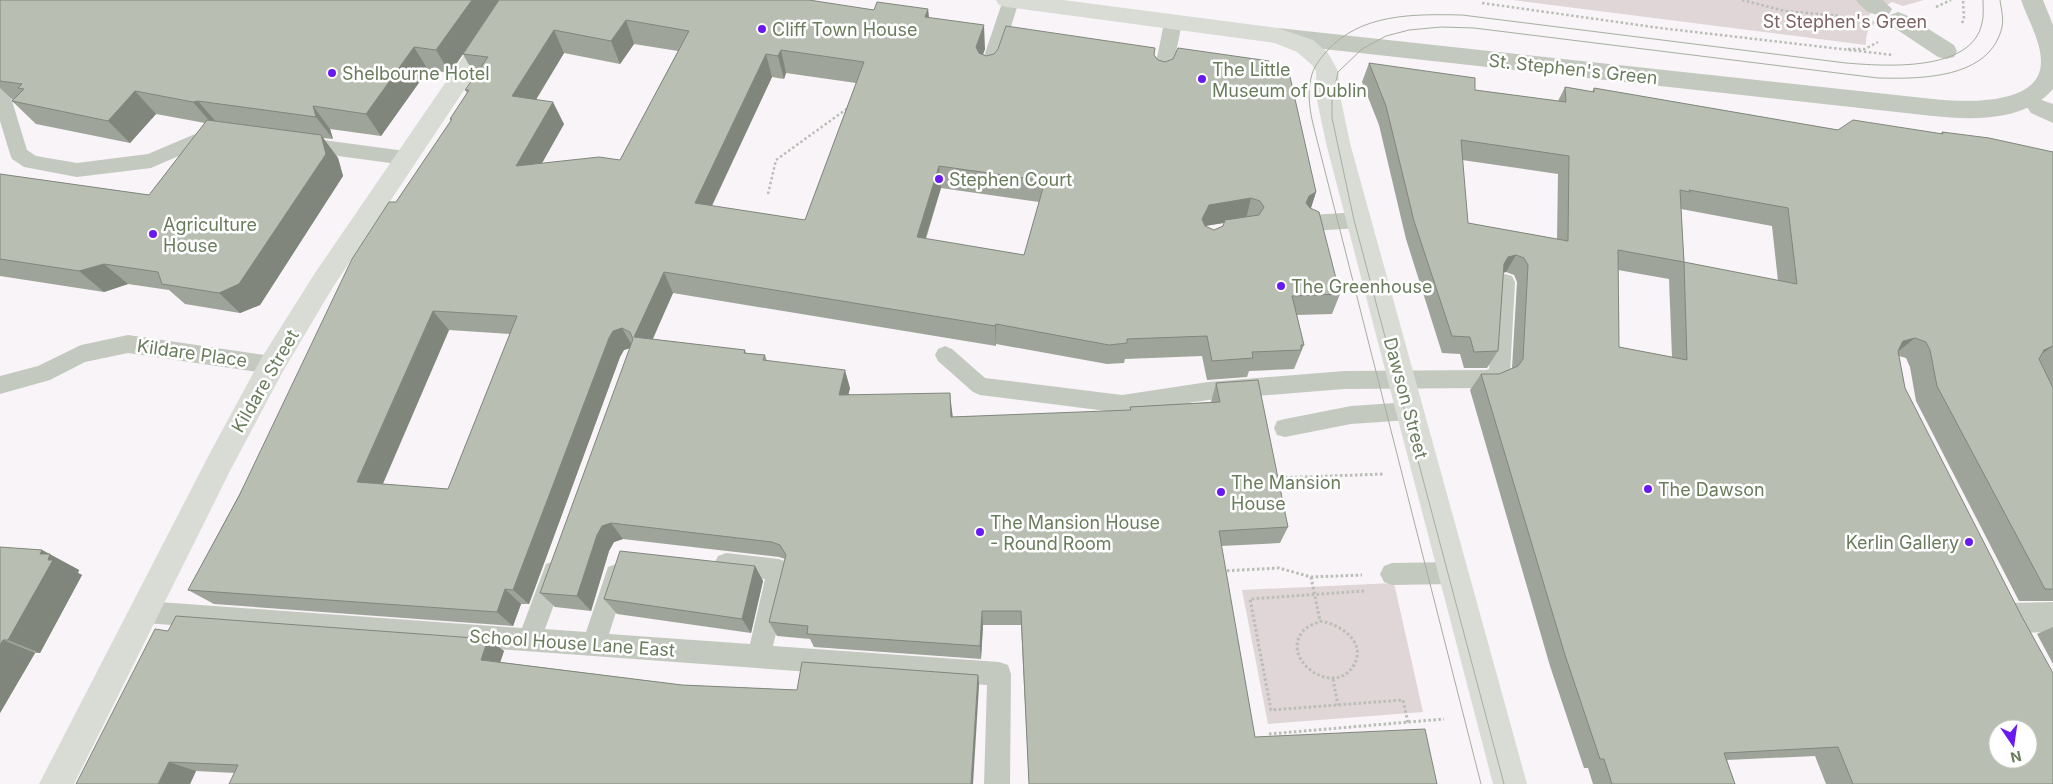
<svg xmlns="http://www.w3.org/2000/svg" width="2053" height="784" viewBox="0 0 2053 784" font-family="Inter,sans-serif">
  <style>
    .green { fill: #e0d5d7 }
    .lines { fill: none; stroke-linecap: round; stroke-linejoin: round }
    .path-far1 { stroke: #b9beb6; stroke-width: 2.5; stroke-dasharray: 2.5 2.5; stroke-linecap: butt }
    .path { stroke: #b9beb6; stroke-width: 3; stroke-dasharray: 2.5 2.5; stroke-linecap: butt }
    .service { fill: #c4c9c0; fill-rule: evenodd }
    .pedestrian { fill: #c4c9c0; fill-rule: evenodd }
    .minor { fill: #c4c9c0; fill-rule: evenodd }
    .secondary { fill: #d8dcd5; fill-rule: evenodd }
    .tram { stroke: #a5ae9f; stroke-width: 1 }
    .wall { fill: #9ea499; fill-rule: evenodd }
    .shaded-wall { fill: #81867d }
    .building { fill: #b8bfb2; stroke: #81867d; fill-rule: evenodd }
    .poi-dot { fill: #6b19f2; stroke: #fff; stroke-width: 2 }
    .labels { text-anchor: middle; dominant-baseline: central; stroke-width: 5; stroke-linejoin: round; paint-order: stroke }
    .park-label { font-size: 18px; fill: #7e6365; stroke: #fff }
    .poi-label { font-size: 18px; fill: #697c5c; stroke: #fff; text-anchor: start }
    .street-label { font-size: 18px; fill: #697c5c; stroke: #fff }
  </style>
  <rect width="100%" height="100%" fill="#f8f4f7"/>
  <path class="green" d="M1513 0H1924L1903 6 1892 2 1870 14 1868 17 1876 23C1867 28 1866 35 1866 45Z
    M1394 583 1423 712 1268 724 1242 590Z"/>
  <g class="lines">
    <path class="path-far1" d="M1742 0 1785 11 1841 16
      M1482 3 1660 28 1893 55
      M1936 7 1951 0
      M1962 23 1964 19 1963 0
      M1848 49H1865L1878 42
      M768 194 776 160 848 108"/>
    <path class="path" d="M1275 478 1384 474
      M1222 571 1279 568 1311 577 1362 575
      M1311 577 1320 621
      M1364 591 1250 599 1271 710 1403 700 1408 723
      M1320 621C1340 624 1367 642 1354 665 1334 699 1279 659 1303 631 1307 626 1315 624 1320 621Z
      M1333 679 1338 705
      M1269 734 1444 719"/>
    <path class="service" d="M1003 0 1019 1 997 71 994 75 988 77 982 75 979 71Z
      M1173 17 1179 19 1182 23 1171 77 1168 81 1162 83 1156 81 1153 77 1164 23 1167 19Z
      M0 85 6 86 9 91 27 150 36 156 77 163 148 154 214 126 220 128 223 133 220 138 151 168 77 177 24 167 12 159 10 154 0 121Z
      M301 137 405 151 412 153 414 158 412 163 405 165 301 151 294 149 292 144 294 139Z
      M1359 212 1366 215 1369 220 1366 225 1359 228 1311 231 1304 228 1301 223 1304 218 1311 215Z
      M1505 274 1512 276 1515 282 1510 374 1506 380 1487 388 1344 389 1208 400 1122 413 980 395 973 392 938 361 935 355 938 349 945 346 952 349 985 378 1122 395 1208 382 1344 371 1486 370 1489 369 1495 282 1498 276Z
      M128 335 272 356 279 359 282 365 279 371 272 374 128 353 85 362 50 380 0 394V376L38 366 81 345Z
      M1410 402 1418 404 1421 411 1418 418 1410 420 1351 424 1285 437 1277 435 1274 428 1277 421 1285 419 1351 406Z
      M726 553 779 559 787 562 791 570 773 646 999 662 1008 665 1011 674 1010 784H984L987 685 145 623 137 620 133 612 137 604 145 601 522 628 546 564 554 561 562 564 566 572 545 629 586 632 608 567 616 564 624 567 628 575 609 634 750 644 765 579 726 575 718 572 714 564 718 556Z
      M1453 562 1461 565 1465 573 1461 581 1453 584 1392 585 1384 582 1380 574 1384 566 1392 563Z"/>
    <path class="pedestrian" d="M1856 0H1883L1892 9 1889 14C1876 18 1863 11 1856 0Z
      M1898 12 1906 15 1954 45 1957 51 1954 57 1946 59 1938 57 1890 25 1887 20 1890 15Z
      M2039 99 2053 104V123L2031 113 2027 107 2031 101Z
      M2053 602V632L2009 633 1998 628 1994 618 1998 608 2009 603Z"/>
    <path class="minor" d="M2021 0H2043L2053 25V89C2025 122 1972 120 1933 116L1278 44 1270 41 1267 36 1270 31 1278 28 1933 99C1961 102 2041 107 2041 62 2041 41 2028 20 2021 0Z"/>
    <path class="secondary" d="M502 0H524L333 287 282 373 231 469 74 784H39L211 451 262 357 315 273Z
      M996 0H1063L1278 28 1313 40 1328 53 1338 71 1341 100 1350 143 1527 784H1493L1326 143 1317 100 1316 71 1312 65 1297 52 1275 43 1007 7 999 5Z"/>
    <path class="tram" d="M1481 784 1314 128C1310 112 1307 95 1311 78 1313 68 1319 60 1326 52 1360 13 1414 14 1462 15L1846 63C1883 66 1972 73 1982 23 1984 16 1983 7 1983 0
      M1504 784 1354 220 1332 118V99L1338 72 1362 49 1386 36 1409 30 1441 27 1474 28 1878 78C1921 79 1990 79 2002 27 2004 19 2001 8 2000 0"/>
  </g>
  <path class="wall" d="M0 0 874 10 928 9 929 18 985 49 983 54 986 56 1154 55 1158 60 1165 62 1269 65 1316 192 1311 208 1340 294 1332 314 1297 315 1304 345 1294 369 1249 371 1247 377 1207 380 1202 356 1125 359 1124 363 1107 364 996 344V346L673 293 652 339 745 350 746 353 765 355 767 361 850 388 848 394 952 411 953 417 1130 411V407L1211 402 1216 383 1288 527 1280 543 1221 546 1255 737 1437 784H1029L1021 625H983L981 659 814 647 810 639 777 636 769 622 785 559 779 557 623 539 614 542 609 551 591 611 555 607 540 593 630 348 624 350 620 357 529 604H521L513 626 214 604 188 590 396 202 451 121 450 119 467 93 465 90 475 76 463 54 450 73 428 70 381 136 330 129 333 139 323 138 338 158 343 176 260 305 240 313 185 304 169 290 128 284 104 292 0 276V174L149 195 205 123 156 114 130 143 36 124 12 101 13 100 0 88ZM634 44 678 51 620 160 542 163 564 124 536 100 564 53 620 64ZM786 73 856 83 805 220 712 206 772 77 784 79ZM941 188 1039 202 1024 255 926 239ZM1224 223 1223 226 1214 230 1205 226ZM449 330 510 334 448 489 383 484Z
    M1369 63 1475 90 1558 101 1565 87 1592 92 1594 88 1838 130 1941 134 1942 132 2053 152V601H2019L1916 401 1910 367 1906 358 1899 356 1905 388 2053 784H1826L1815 756 1727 760 1735 784H1593L1588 768H1584L1550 666 1470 390 1481 374H1499L1512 368 1517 282 1514 275 1506 272 1503 273 1498 351 1487 368H1464L1460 354 1442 353 1406 239 1379 125 1362 82ZM1462 160 1558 174 1557 239 1468 223ZM1681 209 1772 226 1778 281 1684 262ZM1618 270 1669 279 1672 357 1619 347Z
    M0 547 42 550 79 570 78 573 82 575 40 653H35L0 713Z
    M755 566 763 581 751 633 617 614 604 599Z
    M2053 627V664L2037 634Z
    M168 631 488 639 504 651 500 662 682 685 797 690 978 675 979 686 235 773 196 771 190 784H76Z"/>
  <path class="shaded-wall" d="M472 0H500L450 73 436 50Z
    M928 9 930 33 925 17Z
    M626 20 634 44 620 64 611 41Z
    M984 25 985 49 977 70 976 47Z
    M554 30 564 53 524 119 512 96Z
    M414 47 428 70 381 136 366 114Z
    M781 50 786 73 784 79 778 56Z
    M766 54 772 77 703 224 695 203Z
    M135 91 156 114 130 143 108 121Z
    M198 101 217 123 213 125 193 102Z
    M553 102 564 124 528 188 516 166Z
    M313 106 330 129 333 139 316 117Z
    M321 135 338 158 343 176 260 305 240 313 219 293Z
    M939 166 941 188 919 258 917 237Z
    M1316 192 1309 214 1306 203 1309 196Z
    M1251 198 1246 219 1205 226 1202 219 1209 205Z
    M1516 255 1506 272 1497 274 1508 257Z
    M104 264 128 284 104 292 79 271Z
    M664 272 673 293 645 357 634 337Z
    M433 311 449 330 376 499 357 482Z
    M996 324V346L995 326Z
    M622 328 633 347 624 350 620 357 529 604 513 590 609 338 613 331Z
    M1915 338 1895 354 1903 341Z
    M2053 346 2030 362 2044 350Z
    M845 370 850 388 844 413 839 395Z
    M950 393 952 411 953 435 951 417Z
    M611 523 623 539 614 542 609 551 591 611 577 596 597 535 602 526Z
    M42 550 79 570 78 573 82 575 40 653 8 640Z
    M755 566 763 581 751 633 742 619Z
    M505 589 521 604 513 626 497 612Z
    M982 611 983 625 981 659 980 646Z
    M488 639 504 651 497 672 481 660Z
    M3 640 35 653 0 713V645Z
    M978 675 979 686 973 784H971Z
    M169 762 196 771 190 784H158Z"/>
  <path class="building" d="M0 0H472L436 50 414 47 366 114 313 106 316 117 198 101 193 102 135 91 108 121 12 101 24 89 18 88 22 84 0 81Z
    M499 0H809L874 10 877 2 928 9 925 17 984 25 976 47 979 53 986 56 994 54 998 49 1006 26 1155 48 1154 55 1158 60 1165 62 1173 59 1178 48 1269 61V65L1288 68 1316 192 1309 196 1306 203 1310 208 1319 212 1340 294 1292 296 1304 345H1301V350L1252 352 1253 358 1212 361 1207 336 1127 339V343L1109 345 996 324 995 326 664 272 634 337 745 350 744 353 765 355 763 360 845 370 839 395 950 393 951 417 1131 410 1130 407 1220 402 1216 383 1258 380 1288 527 1219 531 1255 737 1425 729 1437 784H1029L1021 611H982L980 646 807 634 808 626 769 622 786 555 780 545 772 542 611 523 602 526 597 535 577 596 540 593 633 339 630 332 622 328 613 331 609 338 513 590 505 589 497 612 188 590 239 496 352 259 389 202H396L452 119H450L469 90H465L488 57 463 54ZM626 20 689 31 620 160 599 157 516 166 553 102 512 96 554 30 611 41ZM781 50 864 62 805 220 695 203 766 54 778 56ZM939 166 1045 181 1024 255 917 237ZM1251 198 1260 201 1264 207 1259 215 1225 220 1223 226 1214 230 1205 226 1202 219 1209 205ZM433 311 517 316 448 489 357 482Z
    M1369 63 1475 78V90L1566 102 1565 87 1594 92V88L1838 130 1853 120 1943 134 1942 132 1989 138 2053 152V346L2044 350 2039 359 2053 388V589H2045L1937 386 1930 350 1926 342 1915 338 1903 341 1898 351 1905 388 2022 617 2053 673V784H1853L1838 747 1724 753 1735 784H1612L1604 759H1600L1565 655 1481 374H1499L1518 366 1523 359 1528 265 1524 258 1516 255 1508 257 1504 264 1498 351 1474 352 1470 337 1452 336 1414 221 1386 106ZM1461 140 1569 156 1568 241 1468 223ZM1680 190 1690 192 1689 190 1788 208 1797 284 1684 262ZM1618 250 1684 262 1687 360 1619 347ZM1998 729H2028V759H1998Z
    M207 120 321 135 326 154 239 284 219 293 162 284 158 272 104 264 79 271 0 259V174L149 195Z
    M0 547 42 550 40 554H50L48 560H53L8 640H3L0 645Z
    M620 551 755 566 742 619 604 599Z
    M176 616 488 639 481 660 682 685 797 690 802 662 978 675 971 784H229L238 765 169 762 158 784H76L155 629 168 631Z"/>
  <g class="poi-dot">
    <circle cx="762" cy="29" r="5"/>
    <circle cx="332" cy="73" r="5"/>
    <circle cx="1202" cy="79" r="5"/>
    <circle cx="939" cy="179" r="5"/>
    <circle cx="153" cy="234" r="5"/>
    <circle cx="1281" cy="286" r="5"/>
    <circle cx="1648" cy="489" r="5"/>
    <circle cx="1221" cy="492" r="5"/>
    <circle cx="980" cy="532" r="5"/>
    <circle cx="1969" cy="542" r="5"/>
  </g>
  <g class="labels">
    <g class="park-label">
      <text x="1845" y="21">St Stephen's Green</text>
    </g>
    <g class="poi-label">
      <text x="772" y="29">Cliff Town House</text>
      <text x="1212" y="69">The Little<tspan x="1212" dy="21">Museum of Dublin</tspan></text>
      <text x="342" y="73">Shelbourne Hotel</text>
      <text x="949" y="179">Stephen Court</text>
      <text x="163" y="224">Agriculture<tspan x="163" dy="21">House</tspan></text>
      <text x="1291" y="286">The Greenhouse</text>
      <text x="1231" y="482">The Mansion<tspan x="1231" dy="21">House</tspan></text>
      <text x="1658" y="489">The Dawson</text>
      <text x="990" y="522">The Mansion House<tspan x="990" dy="21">- Round Room</tspan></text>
      <text x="1959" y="542" text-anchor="end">Kerlin Gallery</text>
    </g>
    <g class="street-label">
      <text transform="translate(1573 69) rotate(6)">St. Stephen's Green</text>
      <text transform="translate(192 353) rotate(8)">Kildare Place</text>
      <text transform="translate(265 381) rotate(-60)">Kildare Street</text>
      <text transform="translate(1406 398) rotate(75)">Dawson Street</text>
      <text transform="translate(572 643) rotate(4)">School House Lane East</text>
    </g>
  </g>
  <g transform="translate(2013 744) rotate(167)"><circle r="24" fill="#ffffff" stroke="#c3cbbe"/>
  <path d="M0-4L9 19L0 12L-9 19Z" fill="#6b19f2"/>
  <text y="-8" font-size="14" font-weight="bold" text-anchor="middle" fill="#697c5c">N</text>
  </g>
</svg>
